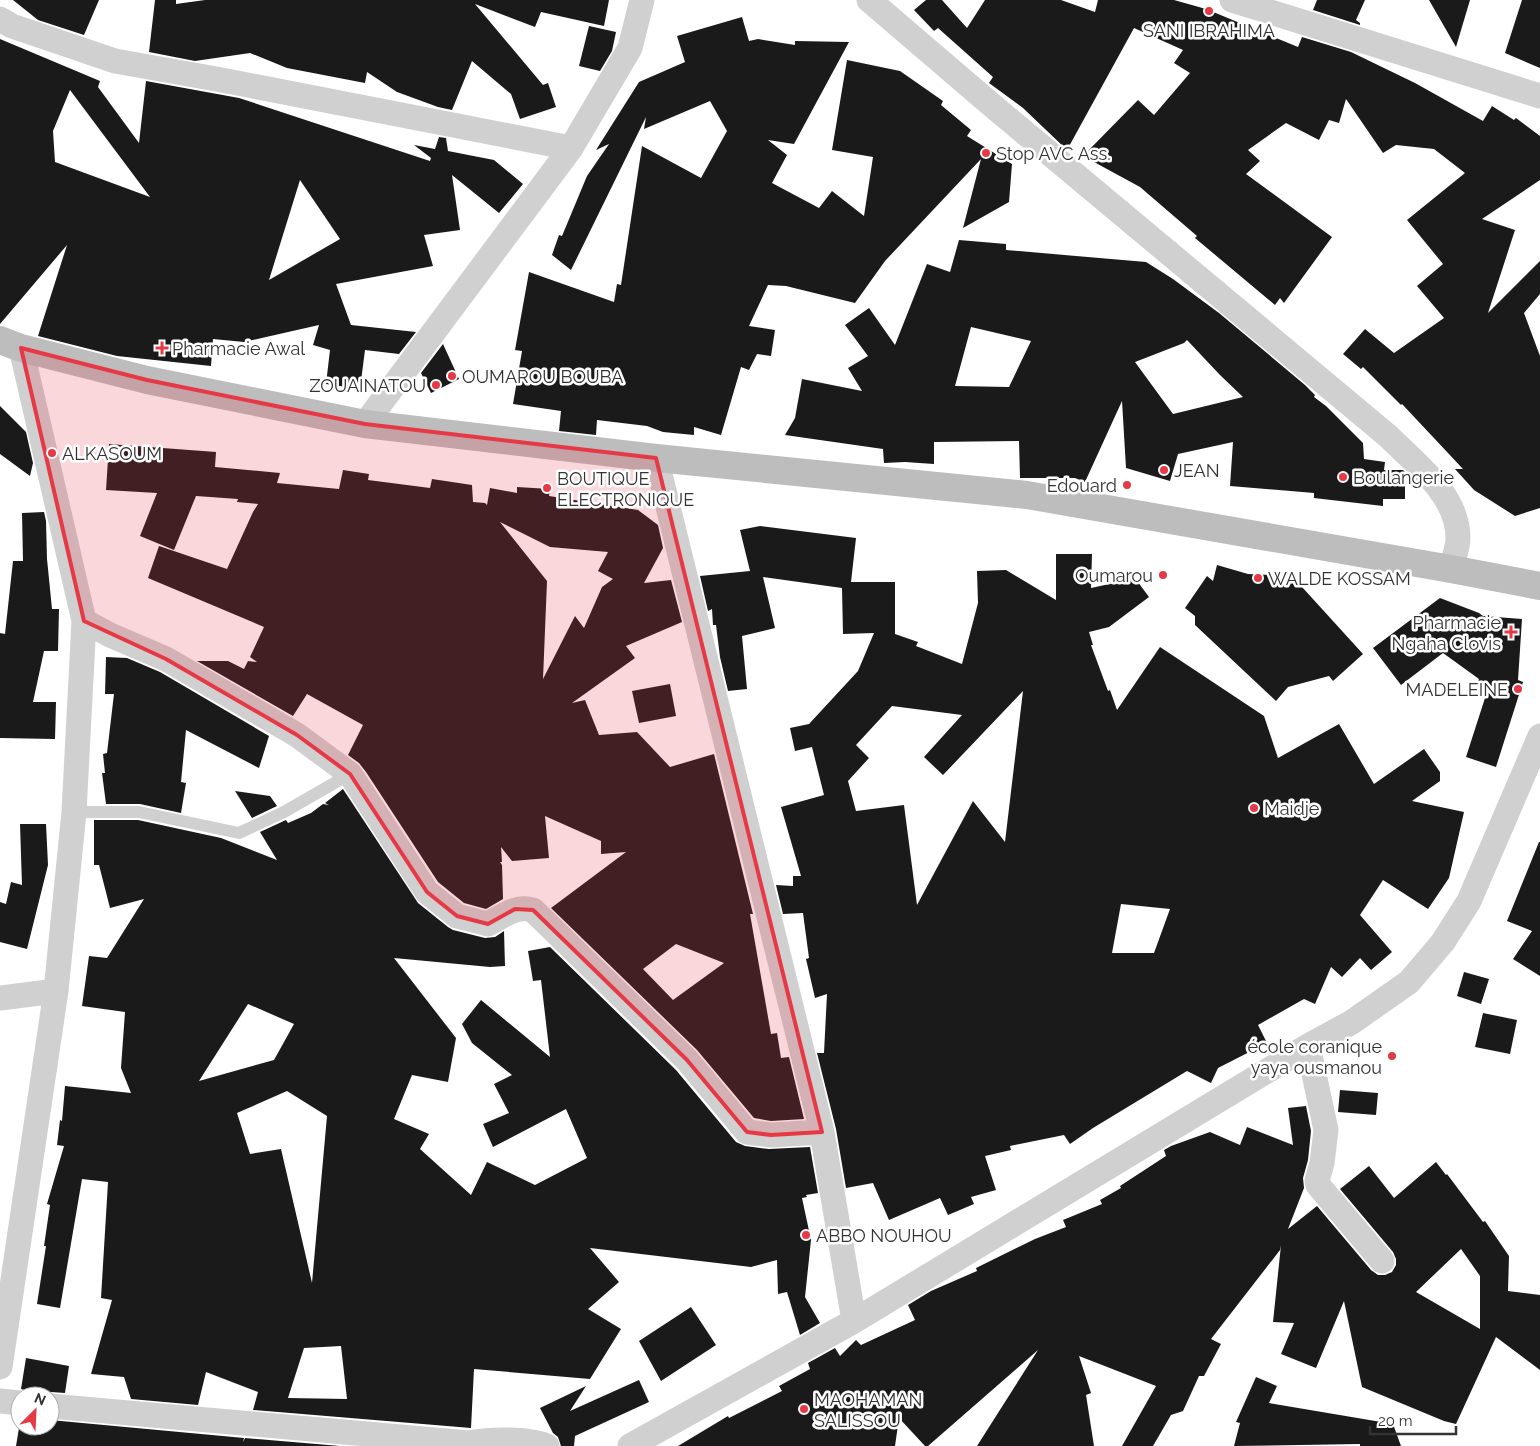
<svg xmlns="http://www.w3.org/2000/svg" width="1540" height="1446" viewBox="0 0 1540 1446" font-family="Raleway,sans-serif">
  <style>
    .building { fill: #1a1a1a; fill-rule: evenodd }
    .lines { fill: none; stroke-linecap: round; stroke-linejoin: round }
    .lane { stroke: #d0d0d0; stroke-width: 12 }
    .street { stroke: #d0d0d0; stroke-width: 25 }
    .secondary { stroke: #bdbdbd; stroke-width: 28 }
    .marked { fill: #e63946; fill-opacity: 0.2; stroke: #e63946; stroke-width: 4; stroke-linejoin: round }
    .poi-dot { fill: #e63946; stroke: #fff; stroke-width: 2 }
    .labels { text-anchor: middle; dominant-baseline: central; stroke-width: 5; stroke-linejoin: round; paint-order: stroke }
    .poi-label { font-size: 18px; fill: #333; stroke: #fff; text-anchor: start }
  </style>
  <rect width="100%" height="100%" fill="#fff"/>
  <path class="building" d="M13 0H99L84 35 38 20Z
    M155 0H176V4L205 0H609L604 26 541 12 535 27 475 4 543 85 548 83 556 107 520 119 511 94 472 61 452 110 438 107 397 92 367 72 365 83 287 68 250 53 195 61 149 52Z
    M926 0H942L967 28 985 0H1061L1095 12 1098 0H1174L1206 9 1298 47 1302 37 1351 52 1415 83 1483 121 1492 106 1514 120 1516 118 1540 136V180L1482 219 1515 230 1488 313 1540 261V294L1524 313 1540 356V508L1515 516 1474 490 1455 469H1463L1402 404 1401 405 1363 367 1361 369 1343 354 1365 329 1394 353 1444 318 1417 286 1443 264 1407 220 1465 173 1434 149 1396 145 1383 153 1346 99 1339 123 1329 120 1319 140 1286 123 1248 150 1260 161 1246 174 1332 237 1284 303 1280 298 1275 305 1195 238 1197 236 1140 187 1083 156 1138 100 1154 115 1190 73 1174 63 1183 50 1134 28 1067 150 1023 108 989 83 993 77 938 28 934 31 914 10Z
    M1317 0H1365L1356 20 1360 23V25L1313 10Z
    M1429 0H1470L1456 47Z
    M1522 0H1540V68L1505 53Z
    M742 17 749 41 758 39 795 45V41L849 42 794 144 768 140 787 155 772 183 819 208 832 191 864 216 873 157 832 150 847 60 900 71 943 101 941 105 971 130 967 136 1012 164 1009 202 963 228 981 159 885 261 855 303 786 286 768 285 749 326 775 330 771 356 757 354 749 370 741 367 721 435 694 427V435L663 432 647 426 597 420 596 435 559 431 561 411 513 404 522 351 515 350 529 272 614 302 617 284 621 285 642 146 701 178 727 131 710 101 644 129 646 117 571 270 552 255 559 235 562 236 587 176 609 144 596 150 639 82 685 62 677 36Z
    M589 26 616 32 612 51 600 71 579 66Z
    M0 39 100 81 98 87 139 143 146 81 239 98 430 161 431 158 414 145 435 149 439 137 446 138 448 151 494 160 523 184 499 213 452 175 460 230 424 235 433 266 336 284 351 325 416 332 399 354 365 350 360 389 326 384 330 350 313 345 319 325 244 342 213 339 211 366 117 356 38 336 67 245 0 324ZM70 90 150 197 55 162 53 131ZM300 180 340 239 269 280Z
    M959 240 1006 244V250L1146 262 1173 279 1219 313 1305 385 1315 395 1314 397 1326 406 1363 443 1364 459 1385 462 1384 470H1403L1405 472V499H1383V506L1314 498V493L1230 486 1233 442 1178 454 1170 481 1126 468 1122 401 1085 482 1075 478H1020L1019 441 934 442V464L905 462 884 463 883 449 785 435 795 418 802 379 862 391 848 368 868 356 845 325 869 308 895 345 927 264 950 272ZM971 327 1031 341 1009 387 955 386ZM1187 340 1220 375 1243 397 1173 414 1135 362 1184 343Z
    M443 344 459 379 431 393 421 373Z
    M0 406 26 432 33 463 30 476 0 454Z
    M109 444 216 452 215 467 280 473 277 483 339 489 343 470 369 474 368 480 430 488 432 479 472 485 473 502 485 503 487 505 490 488 517 493V487L550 489 549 496 638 510 658 525 663 548 644 583 671 580 682 622 626 646 635 658 572 703 585 700 599 735 637 732 670 767 714 754 753 914H750L771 1034 777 1033 781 1058 789 1057 804 1119 771 1121 754 1118 697 1050 551 908 626 852 601 854V841L545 816 549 858 512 861 501 847 502 862H500L502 865 503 899 486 909 464 903 438 882 366 772 359 763 348 755 363 725 307 694 293 716 197 661H228L244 669 248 661 257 662 250 657 264 627 148 578 159 546 227 569 253 512 258 504 237 502 238 499 196 496 174 550 140 536 157 493 106 490ZM500 522 550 547 608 552 598 571 613 579 602 587 584 628 575 616 543 679 547 581ZM676 944 724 963 673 1000 643 969Z
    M44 512 46 521 47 559 52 609H59L58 651H44L33 702H56L55 739 0 738V633L5 634 13 561H23L22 513Z
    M760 526 856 538 851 582H895V634L918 642 916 646 962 664 978 603 977 571 1006 570 1056 600V554H1092L1091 588 1123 581 1132 574 1149 597 1109 627 1089 632 1093 645H1091L1108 691 1110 690 1117 710 1160 647 1264 716 1278 758 1339 724 1374 784 1424 749 1440 772V781L1412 801 1464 812 1449 878 1428 909 1383 880 1360 915 1392 952 1371 970 1360 958 1342 977 1331 967 1315 1004 1304 999 1258 1025 1267 1043 1218 1068 1211 1083 1187 1071 1093 1128 1070 1144 1064 1135 1010 1146 1011 1150 985 1156 996 1190 971 1197 974 1204 948 1215 940 1198 889 1220 873 1183 846 1188 836 1129 817 1053H824L827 994 815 998 806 959 809 958 803 913 783 914 776 885 793 886V876H801L781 807 824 795 812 747 795 751 790 728 809 724 858 671 874 633 843 634 842 588 763 577 775 628 742 636 747 689 728 691 720 657 716 625H713L712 609 708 611 700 576 750 571 740 530ZM1023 691 1005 842 973 801 917 905 904 805 856 811 848 781 869 758 856 745 892 706 962 715 924 757 943 775ZM1121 904 1170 909 1154 953H1112Z
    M1217 565 1248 574 1292 576 1363 654 1333 681 1329 676 1288 687 1276 701 1195 625V616L1185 608 1207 576 1213 581Z
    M1440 598 1479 613 1483 616 1522 619 1518 680 1523 682 1496 767 1466 757 1485 698 1473 694 1479 679 1443 653 1401 685 1373 648Z
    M106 657 127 658 160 672 269 736 259 768 186 730 181 782 186 783 181 813 140 804H106L102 773H105L103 754 107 753 114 694H105Z
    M670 684 676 716 639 723 632 691Z
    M343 789 418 903 448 927 453 930 485 938 495 937 504 931 505 966 490 967 394 958 456 1038 448 1082 412 1075 394 1119 429 1134 420 1149 471 1195 487 1162 535 1185 587 1158 566 1109 493 1147 483 1124 509 1113 494 1084 512 1075 472 1043 462 1024 481 1000 550 1057 541 980 533 981 528 951 550 947 676 1070 736 1142 745 1146 769 1149 810 1147 818 1193 806 1195 807 1197 802 1198 811 1240 805 1297 820 1323 800 1335 787 1292 778 1294 777 1260 751 1267 590 1248 619 1282 588 1309 621 1329 590 1379 474 1369 471 1428 253 1410 258 1392 206 1372 198 1405 131 1399 124 1377 91 1374 112 1300 101 1298 108 1182 82 1179 60 1308 37 1304 46 1246H44L50 1205 47 1204 64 1146 57 1145 60 1120 62 1121 65 1086 131 1093 121 1068 125 1012 82 1006 89 956 107 958 144 899 110 908 99 865H94V820H138L221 838 277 860 260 832 286 820 288 823 311 813 323 804 329 805 325 803ZM248 1004 294 1024 274 1060 199 1081ZM287 1091 327 1116 312 1283 281 1149 250 1154 237 1113ZM341 1346 347 1399 288 1398 304 1348Z
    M235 791 270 796 277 806 252 818Z
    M20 824H46L48 865 27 949 0 942V902L6 904 11 882 22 885Z
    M1539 842H1540V976L1513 959 1532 931 1507 921Z
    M1464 972 1489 979 1481 1004 1457 996Z
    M1483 1013 1517 1020 1510 1054 1475 1047Z
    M1340 1090 1378 1093 1376 1115 1338 1112Z
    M1306 1106 1311 1131 1308 1160 1303 1178 1304 1188 1288 1229 1317 1206 1371 1270 1378 1275H1385L1392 1272 1396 1265V1259L1393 1252 1340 1189 1369 1166 1394 1198 1436 1162 1446 1175 1447 1174 1483 1222 1485 1221 1509 1256 1508 1291 1540 1295V1370L1496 1337 1456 1424 1444 1421 1362 1387 1344 1301 1316 1368 1281 1354 1294 1323 1273 1322 1281 1245 1280 1250 1211 1339 1221 1344 1204 1376H1199L1183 1411 1171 1415 1153 1446H1122L1156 1386 1079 1356 1091 1393 1086 1395 1094 1446H977L1038 1350 928 1446H925L899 1418 895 1446H678L728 1416 729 1418 782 1391 779 1386 810 1369 808 1363 835 1348 840 1356 856 1340 861 1345 915 1320 908 1305 931 1291 977 1271 976 1268 1035 1239 1066 1227 1063 1220 1102 1204 1100 1200 1121 1188 1120 1186 1166 1156 1164 1150 1171 1146 1210 1132 1240 1145 1247 1127 1293 1145 1288 1108ZM1461 1249 1480 1276V1329L1416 1292Z
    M691 1307 716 1345 661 1381 639 1341Z
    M26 1358 69 1366 65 1393 51 1392 44 1393 40 1396H32L28 1391 21 1389Z
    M1256 1377 1277 1386 1269 1403 1393 1424 1401 1446H1360V1444L1234 1446 1240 1423 1236 1422Z
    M639 1380 649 1402 575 1436 574 1446H561L558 1437 553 1433 540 1408 586 1386 570 1411Z
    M50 1420 244 1438 243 1442 245 1438 340 1446H16L20 1422V1426H50Z"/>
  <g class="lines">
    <path class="lane" d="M74 812H139L239 833 284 812 350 774"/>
    <path class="street" d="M869 0 994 107 1388 436C1416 464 1458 495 1458 538 1458 548 1453 559 1451 569
      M1232 0 1540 96
      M0 19 12 26 115 61 222 80 571 148
      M365 424 571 148 630 48 642 0
      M656 458 822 1132 854 1321
      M84 621 110 635 166 659 297 735 350 774 427 892 457 916 488 924C503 916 516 905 533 910L687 1060 747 1132 771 1135 822 1132
      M0 998 56 991
      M1308 1046 1326 1130 1322 1163 1317 1181 1318 1185 1382 1261
      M0 1367 56 991 74 812 84 621 21 348
      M0 1401 20 1403
      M50 1406 469 1443C490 1439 528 1438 547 1446
      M630 1446 854 1321 1308 1046 1352 1022 1409 982 1443 942 1469 901 1540 736"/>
    <path class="secondary" d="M0 340 21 348 147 380 365 424 656 458 1027 495 1451 569 1540 586"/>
  </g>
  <path class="marked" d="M21 348 147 380 365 424 656 458 822 1132 771 1135 747 1132 687 1060 533 910 515 909 488 924 457 916 427 892 350 774 297 735 166 659 84 621Z"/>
  <g class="poi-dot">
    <circle cx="1209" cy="11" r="5"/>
    <circle cx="986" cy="153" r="5"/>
    <path d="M159.5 340.5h5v5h5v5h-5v5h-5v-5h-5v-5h5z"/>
    <circle cx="452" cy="376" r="5"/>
    <circle cx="436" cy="385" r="5"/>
    <circle cx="52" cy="453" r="5"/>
    <circle cx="1164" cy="470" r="5"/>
    <circle cx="1343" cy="477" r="5"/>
    <circle cx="1127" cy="485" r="5"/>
    <circle cx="547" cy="488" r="5"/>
    <circle cx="1163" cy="575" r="5"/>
    <circle cx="1258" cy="578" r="5"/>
    <path d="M1508.5 624.5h5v5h5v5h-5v5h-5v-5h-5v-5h5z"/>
    <circle cx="1518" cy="689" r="5"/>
    <circle cx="1254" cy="808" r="5"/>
    <circle cx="1392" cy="1056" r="5"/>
    <circle cx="806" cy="1235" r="5"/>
    <circle cx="804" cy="1409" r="5"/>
  </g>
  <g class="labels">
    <g class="poi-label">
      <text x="1209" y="30" text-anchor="middle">SANI IBRAHIMA</text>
      <text x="996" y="153">Stop AVC Ass.</text>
      <text x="172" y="348">Pharmacie Awal</text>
      <text x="462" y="376">OUMAROU BOUBA</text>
      <text x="426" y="385" text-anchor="end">ZOUAINATOU</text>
      <text x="62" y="453">ALKASOUM</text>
      <text x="1174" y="470">JEAN</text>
      <text x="1353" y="477">Boulangerie</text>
      <text x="557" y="478">BOUTIQUE<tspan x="557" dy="21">ELECTRONIQUE</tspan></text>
      <text x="1117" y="485" text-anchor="end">Edouard</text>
      <text x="1153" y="575" text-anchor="end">Oumarou</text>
      <text x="1268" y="578">WALDE KOSSAM</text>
      <text x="1501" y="622" text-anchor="end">Pharmacie<tspan x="1501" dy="21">Ngaha Clovis</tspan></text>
      <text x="1508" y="689" text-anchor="end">MADELEINE</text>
      <text x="1264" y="808">Maidje</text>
      <text x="1382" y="1046" text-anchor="end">école coranique<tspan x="1382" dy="21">yaya ousmanou</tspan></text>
      <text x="816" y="1235">ABBO NOUHOU</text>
      <text x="814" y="1399">MAOHAMAN<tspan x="814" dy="21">SALISSOU</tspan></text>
    </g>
  </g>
  <g transform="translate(35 1411) rotate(24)"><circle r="24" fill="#ffffff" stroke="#adadad"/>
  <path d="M0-4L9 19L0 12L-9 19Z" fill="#e63946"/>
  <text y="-8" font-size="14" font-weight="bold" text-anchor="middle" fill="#333333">N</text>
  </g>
  <path d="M1370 1426v8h86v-8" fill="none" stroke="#333333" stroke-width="2.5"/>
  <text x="1378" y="1426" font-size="15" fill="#333333" stroke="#ffffff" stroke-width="4" paint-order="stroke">20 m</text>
</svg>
